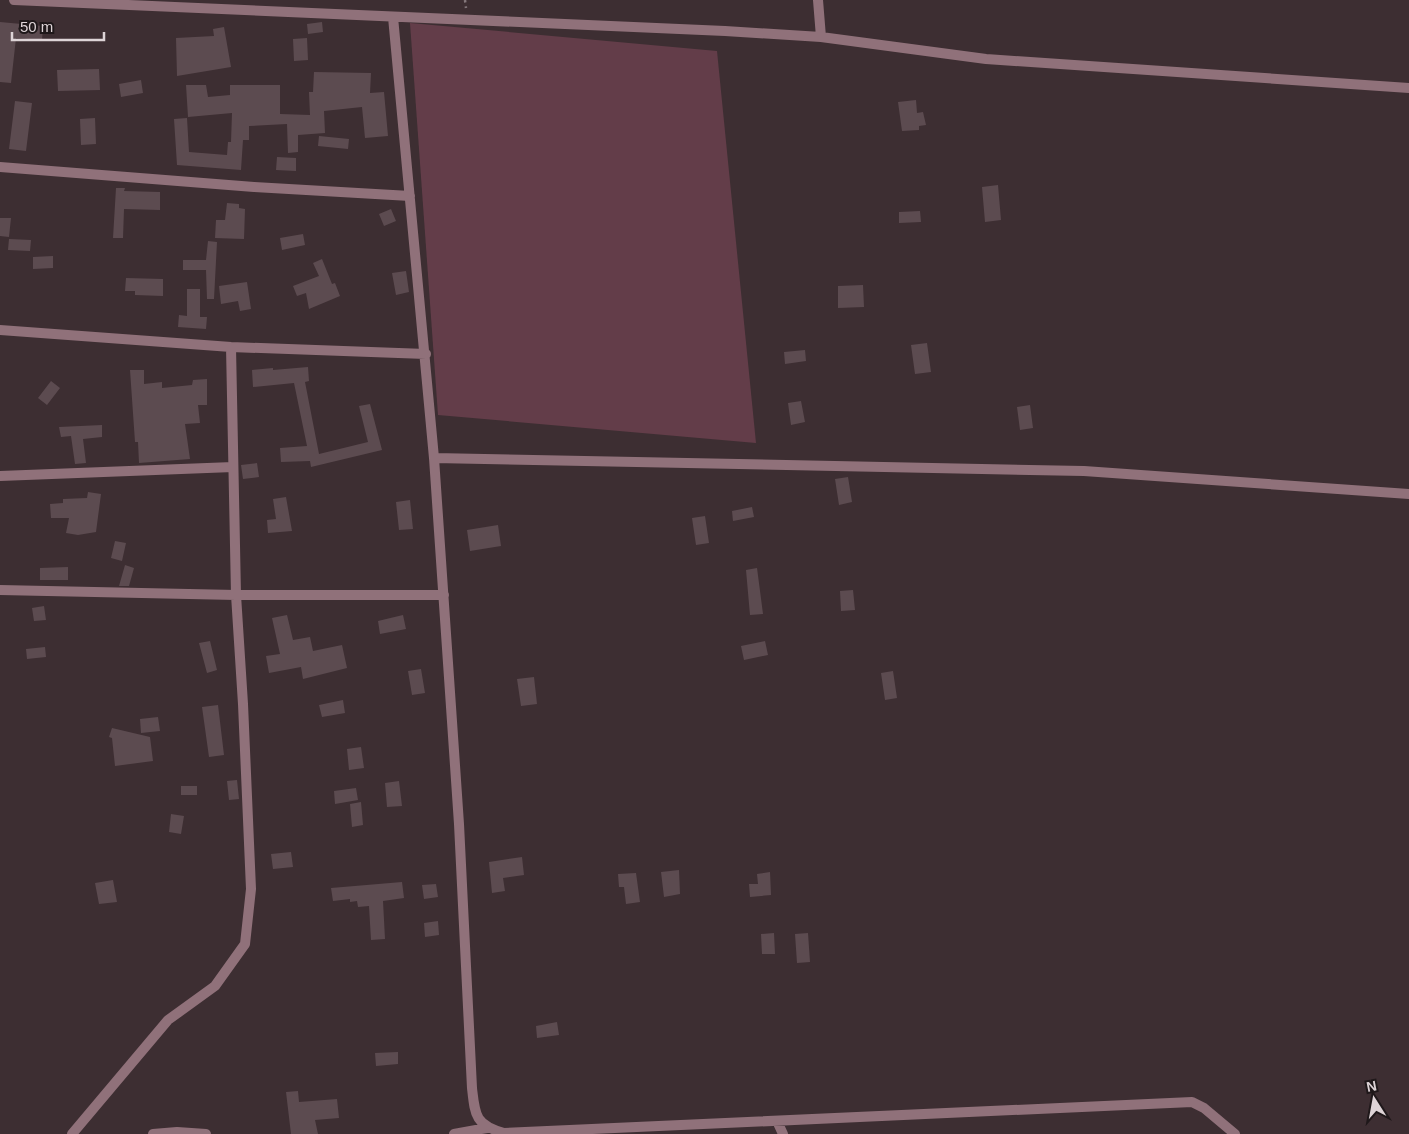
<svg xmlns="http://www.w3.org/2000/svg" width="1409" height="1134" viewBox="0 0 1409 1134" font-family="Arial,sans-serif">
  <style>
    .green { fill: #633d49 }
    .building { fill: #5c4b50 }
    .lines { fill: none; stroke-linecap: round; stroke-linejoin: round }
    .path { stroke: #85787c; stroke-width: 2.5; stroke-dasharray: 2.5 4; stroke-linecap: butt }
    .minor { stroke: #90717a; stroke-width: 10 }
  </style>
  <rect width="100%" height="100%" fill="#3d2e32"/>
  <path class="green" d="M410 23 717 51 756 443 438 415Z"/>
  <path class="building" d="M0 22 43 26 42 40 16 38 11 83 0 82Z
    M322 22 323 32 308 34 307 24Z
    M224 27 231 67 177 76 176 38 214 36 213 29Z
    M307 38 308 60 294 61 293 39Z
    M99 69 100 90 58 91 57 70Z
    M314 72 371 73 370 93 384 92 388 136 365 138 362 107 324 111 325 133 298 135V152L288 153 287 124 249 126V140H243L241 170 177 165 174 119 187 118 189 152 227 155 228 142H231L232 113 188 117 186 85H206L208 97 230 95V85H280V114L310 115 309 92H313Z
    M141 80 143 93 121 97 119 84Z
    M916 100 917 113 923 112 926 125 919 126V130L902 131 898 102Z
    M15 101 32 103 26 151 9 149Z
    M95 118 96 144 81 145 80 119Z
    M319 136 349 139 348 149 318 146Z
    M277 157 296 158V171L276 170Z
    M998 185 1001 220 985 222 982 187Z
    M116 188H125L124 191 160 192V210L124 209 123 238H113Z
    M227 203 239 204V208L245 209 244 239 215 238 216 220H225Z
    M391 209 396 221 384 226 379 214Z
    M920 211 921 222 899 223V212Z
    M0 218H11L9 237 0 236Z
    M303 234 305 245 282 250 280 238Z
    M9 239 31 240 30 251 8 250Z
    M208 241 217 242 214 299H207L206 270H183V260H206Z
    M53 256V268L33 269V257Z
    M322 259 332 284 335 283 340 296 309 309 306 293 297 296 293 286 319 276 313 263Z
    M406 271 409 292 396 295 392 273Z
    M126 278 163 279V296L135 295V291H125Z
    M247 282 251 309 240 311 238 301 221 304 219 286Z
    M863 285 864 307 838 308V286Z
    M187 289H200V317H207L206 329 178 327 179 315 187 316Z
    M927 343 931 372 915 374 911 345Z
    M805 350 806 361 785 364 784 352Z
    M308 367 309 381 305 382 319 454 368 442 359 406 370 404 382 450 311 467 310 461 281 462 280 448 307 446 294 383 253 387 252 370 273 368V370Z
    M130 370H144V384L162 382V388L192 385 193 380 207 379V405H198L200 423 185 424 190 459 139 463 138 442H135Z
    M51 381 60 388 47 405 38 398Z
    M801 401 805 422 791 425 788 403Z
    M1030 405 1033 428 1020 430 1017 407Z
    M102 425V437L83 439 86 463 75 464 71 436 61 437 59 427Z
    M257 463 259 477 243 479 241 465Z
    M848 477 852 502 839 505 835 479Z
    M88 492 101 494 96 532 78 535 66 533 69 518H51L50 504 63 503V499L87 498Z
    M286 497 292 531 268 533 267 520 276 519 273 499Z
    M410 500 413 529 399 530 396 502Z
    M752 507 754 517 733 521 732 511Z
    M705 516 709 543 696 545 692 518Z
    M498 525 501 546 470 551 467 530Z
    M115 541 126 543 122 561 111 558Z
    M125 565 134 568 129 586H119Z
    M68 567V580H40V568Z
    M757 568 763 614 750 615 746 570Z
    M853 590 855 610 841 611 840 591Z
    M44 606 46 620 34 621 32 608Z
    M287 615 293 640 310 637 313 651 342 645 347 668 303 679 301 667 269 673 266 656 280 654 272 618Z
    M403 615 406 629 380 634 378 621Z
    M210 641 217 670 207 673 199 643Z
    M765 641 768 655 744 660 741 646Z
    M45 647 46 657 27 659 26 649Z
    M421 669 425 693 412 695 408 671Z
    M893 671 897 698 885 700 881 673Z
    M534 677 537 704 521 706 517 679Z
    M343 700 345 713 322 717 319 705Z
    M218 705 224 755 209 757 202 707Z
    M158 717 160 731 141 733 140 719Z
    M112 728 150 737 153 761 115 766 112 738 109 737Z
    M361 747 364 768 349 770 347 749Z
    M237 780 239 799 229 800 227 781Z
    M399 781 402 806 387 807 385 783Z
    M181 786H197V795H181Z
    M356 788 358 800 335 804 334 791Z
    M361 802 363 825 352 827 350 804Z
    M171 814 184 816 181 834 169 832Z
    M291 852 293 867 273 869 271 854Z
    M522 857 524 875 503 878 505 891 492 893 489 862Z
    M679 870 680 894 664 897 661 872Z
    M770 872 771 895 750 897 749 884H758L757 874Z
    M636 873 640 902 626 904 624 887H619L618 874Z
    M113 880 117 902 99 904 95 883Z
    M402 882 404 898 383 901 385 939 371 940 369 906 358 907 357 901 350 902V899L333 901 331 888Z
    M436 884 438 897 424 899 422 885Z
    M438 921 439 935 425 937 424 923Z
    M774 933 775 954H762L761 934Z
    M808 933 810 962 797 963 795 934Z
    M557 1022 559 1035 537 1038 536 1026Z
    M398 1052V1064L376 1066 375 1053Z
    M298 1091 299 1102 337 1099 339 1118 315 1120 318 1134H291L286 1092Z"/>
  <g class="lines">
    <path class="path" d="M465 0 466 8"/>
    <path class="minor" d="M14 0 725 31 821 37 986 59 1409 88
      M818 0 821 37
      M393 17 434 458 459 824 472 1088C475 1115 475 1125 504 1133L1192 1102 1204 1108 1235 1134
      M0 167 254 187 410 196
      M0 330 231 347 426 354
      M434 458 1084 471 1409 494
      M0 476 233 467
      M0 590 236 595H444
      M777 1121 783 1134
      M72 1134 168 1020 215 986 245 944 251 889 243 704 236 595 231 347
      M153 1134 177 1132 206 1134
      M454 1134 487 1128"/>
  </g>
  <g transform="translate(1374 1099) rotate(349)" stroke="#1f181a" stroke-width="4" paint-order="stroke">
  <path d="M0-4L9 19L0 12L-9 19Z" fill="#ded4d7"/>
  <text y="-8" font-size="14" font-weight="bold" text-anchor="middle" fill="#ded4d7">N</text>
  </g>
  <path d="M12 32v8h92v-8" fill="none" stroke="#ded4d7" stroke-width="2.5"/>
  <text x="20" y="32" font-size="15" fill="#ded4d7" stroke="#1f181a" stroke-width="4" paint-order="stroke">50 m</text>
</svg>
